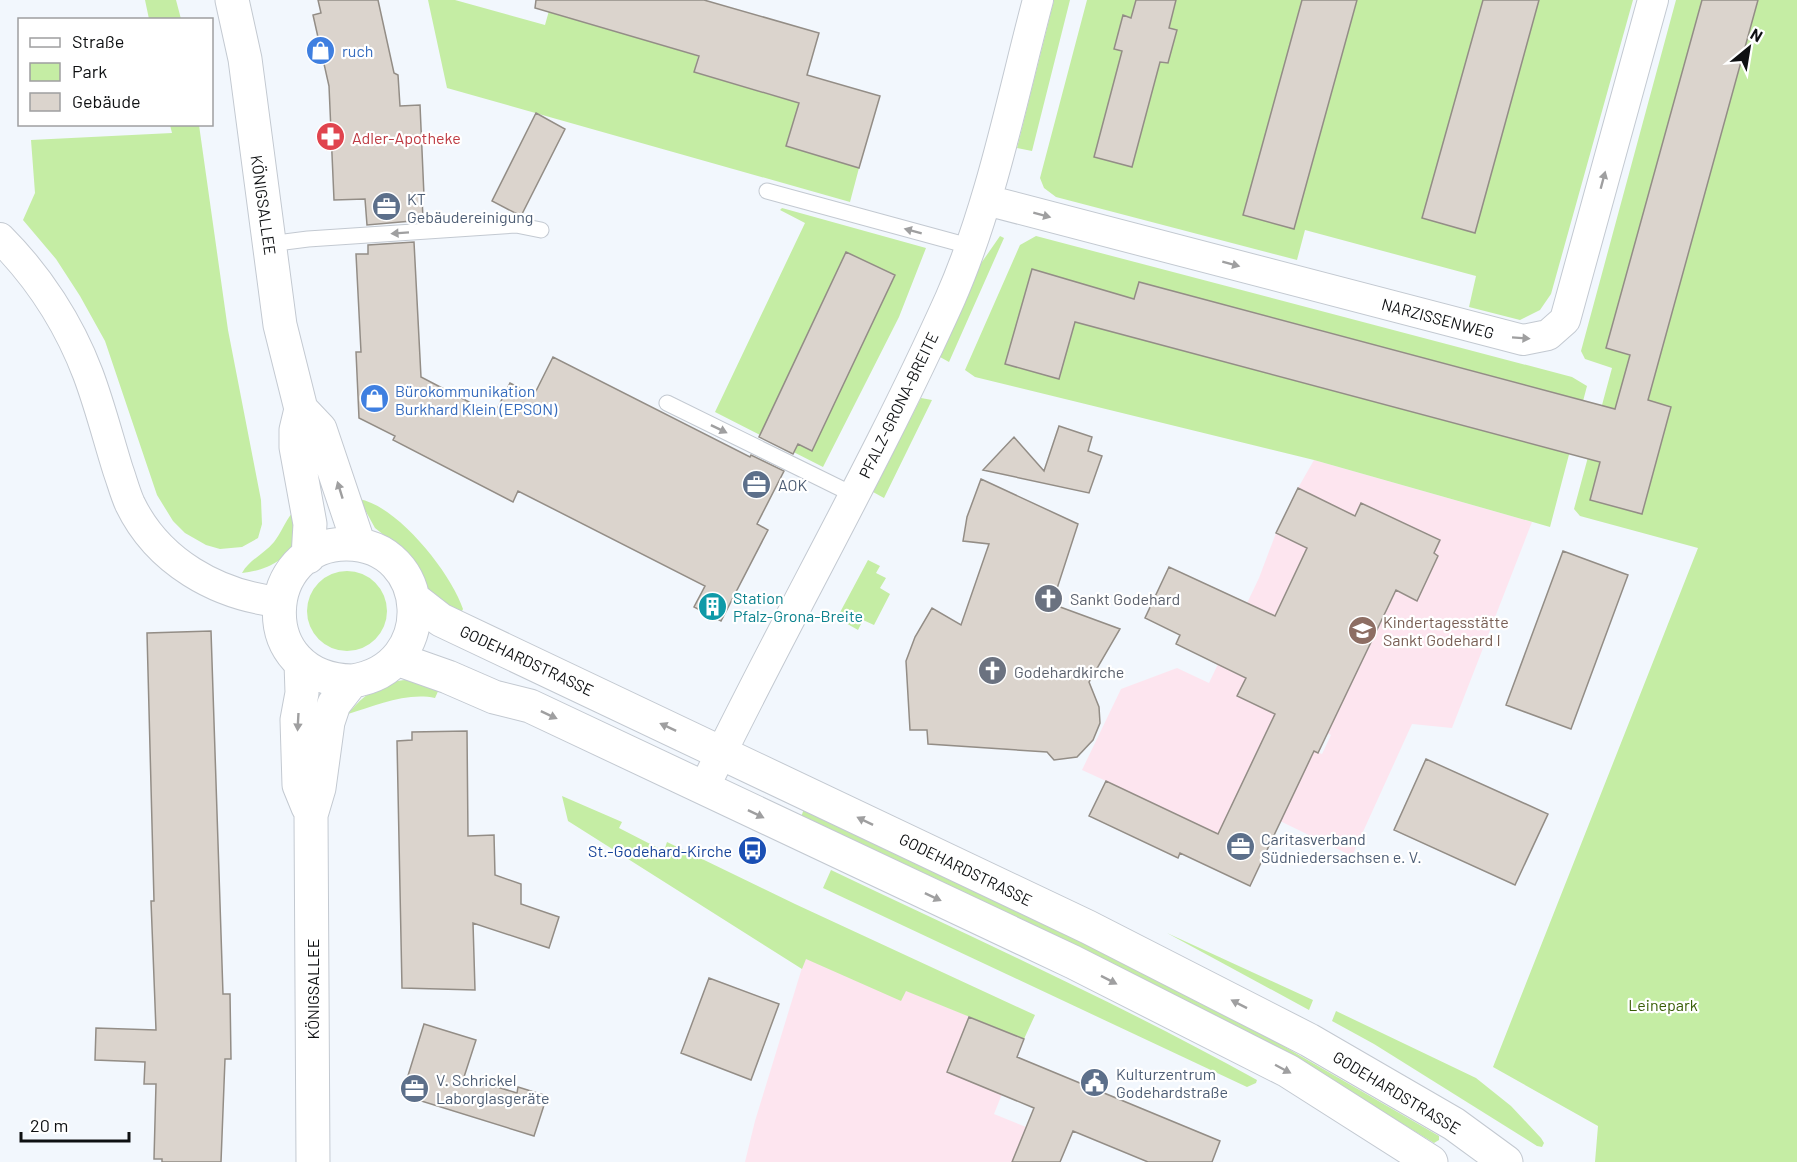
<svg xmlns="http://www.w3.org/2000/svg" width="1797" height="1162" viewBox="0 0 1797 1162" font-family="Barlow,sans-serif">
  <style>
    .education { fill: #fde5ef }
    .green { fill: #c5eda4 }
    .building { fill: #dbd4cd; stroke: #938d86; stroke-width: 1.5 }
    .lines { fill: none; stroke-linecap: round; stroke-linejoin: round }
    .service-casing { stroke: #c3c9d1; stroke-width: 17 }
    .minor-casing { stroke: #c3c9d1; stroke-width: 32 }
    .tertiary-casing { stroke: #c3c9d1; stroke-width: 35 }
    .service { stroke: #fff; stroke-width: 15 }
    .minor { stroke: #fff; stroke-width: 30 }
    .tertiary { stroke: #fff; stroke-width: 33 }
    .oneway { fill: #9f9fa0 }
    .labels { text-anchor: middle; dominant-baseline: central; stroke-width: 4.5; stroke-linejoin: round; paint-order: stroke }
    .shop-label { font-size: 16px; fill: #366cbe; stroke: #fff; text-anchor: start }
    .health-label { font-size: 16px; fill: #be3a42; stroke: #fff; text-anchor: start }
    .service-label { font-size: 16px; fill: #4e5e75; stroke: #fff; text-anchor: start }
    .street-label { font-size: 16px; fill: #0e1012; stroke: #fff }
    .culture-label { font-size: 16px; fill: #0d838f; stroke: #fff; text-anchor: start }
    .worship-label { font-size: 16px; fill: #5b616d; stroke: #fff; text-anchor: start }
    .education-label { font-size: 16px; fill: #785e54; stroke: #fff; text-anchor: start }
    .transit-label { font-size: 16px; fill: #164399; stroke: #fff; text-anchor: end }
    .park-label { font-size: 16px; fill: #385d05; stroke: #fff }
  </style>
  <rect width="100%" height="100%" fill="#f2f7fd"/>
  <path class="education" d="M1314 460 1532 522 1452 728 1412 724 1352 856 1280 821 1314 751 1322 754 1331 735 1324 731 1284 696 1204 864 1181 853 1178 858 1089 816 1106 781 1082 770 1121 689 1177 668 1209 683 1259 578 1276 533 1298 488Z
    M805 958 901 1000 905 990 1024 1039 994 1114 1026 1127 1012 1162H745L755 1121Z"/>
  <path class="green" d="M145 0H176L181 19H149Z
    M428 0H455L545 25 552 0 598 26 698 56 694 72 799 103 786 146 859 168 850 202 447 88Z
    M1054 0H1070L1032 151 1017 148Z
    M1087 0H1633L1551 294 1540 310 1520 320 1469 307 1476 276 1305 230 1297 260 1056 197 1044 188 1040 178Z
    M1676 0H1797V1162H1595L1598 1126 1493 1067 1698 548 1580 516 1574 509 1612 368 1585 359 1581 351Z
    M170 125H199L228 330 261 500 262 524 258 538 242 547 220 549 206 545 185 533 173 521 157 495 105 341 80 296 56 259 23 220 35 193 31 140 172 133Z
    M782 208 926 248 899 317 823 467 715 412 805 223 780 210Z
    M1000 236 1004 238 949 362 940 357 975 272Z
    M1036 236 1572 377 1587 386 1550 527 1314 460 975 377 965 370 1020 245Z
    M921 398 932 400 884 498 873 492Z
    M359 499C398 506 451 573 463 609L460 615 428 590 421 574 409 555 375 528Z
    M292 513C293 520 296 530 295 537 290 561 263 571 242 573 249 560 264 554 274 542 281 533 285 522 292 513Z
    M868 560 880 566 876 573 886 578 880 588 890 594 874 625 863 620 858 630 837 618Z
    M307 611a40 40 0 1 1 80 0a40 40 0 1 1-80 0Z
    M407 680 440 687 435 698C406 692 375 706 348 714 363 695 382 681 407 680Z
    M562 796 622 822 619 828 658 848H665L667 842 795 904 1035 1015 1024 1039 906 991 901 1001 806 959 802 969 568 821Z
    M804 809 1079 941 1273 1040 1439 1136V1140L1434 1143 1347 1090 801 817Z
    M831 870C974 938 1118 1003 1257 1080L1256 1083 1247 1087 823 888Z
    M1167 933 1313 1000 1309 1010Z
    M1336 1011 1476 1078 1511 1106 1541 1138 1544 1143 1542 1147 1537 1146 1374 1044 1332 1021Z"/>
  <path class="building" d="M318 0H378L394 73 398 75 400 106 420 105 424 196H422L423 220 367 225 365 199 334 200 329 86 313 15 321 13Z
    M536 0H704L819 33 807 75 880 96 859 168 786 146 799 103 694 72 699 56 535 8Z
    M1136 0H1176L1169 28 1177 30 1168 63 1160 62 1132 167 1094 157 1122 51 1114 49 1123 15 1131 18Z
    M1302 0H1357L1294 229 1243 215Z
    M1483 0H1539L1475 233 1422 218Z
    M1702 0H1758L1648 400 1671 407 1642 514 1590 500 1600 462 1075 322 1059 379 1005 364 1032 269 1134 299 1139 282 1615 409 1630 355 1606 348Z
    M536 113 565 129 521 216 492 201Z
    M414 242 421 377 494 415 510 383 534 395 553 357 750 457 751 455 784 471 757 524 768 530 721 621 694 607 705 586 518 491 513 502 393 440 395 436 359 418 356 352H361L356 254H368V245Z
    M846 252 895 275 812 451 798 444 793 454 759 437Z
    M1059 426 1092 437 1088 451 1102 456 1089 493 983 470 1014 437 1044 471Z
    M981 479 1078 524 1052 604 1120 629 1089 682 1099 707 1100 723 1093 740 1077 757 1054 760 1047 752 928 744 927 730H910L906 661 915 637 932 608 961 625 989 544 963 541 967 517Z
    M1298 488 1355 516 1361 503 1440 540 1434 553 1438 556 1417 601 1396 590 1318 753 1314 751 1250 886 1180 853 1178 858 1089 816 1106 781 1218 834 1275 714 1237 696 1246 678 1176 644 1180 635 1145 618 1169 567 1275 616 1307 548 1276 533Z
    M1563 551 1628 575 1571 729 1506 705Z
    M211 631 223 994H230L231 1059H225L221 1162H162V1159H154L156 1084H144L145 1062 95 1060 96 1028 156 1030 151 901H154L147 633Z
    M467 731 468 836 494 835 495 875 521 884V904L559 917 549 948 473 923 475 990 402 988 397 741 412 740V732Z
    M1426 759 1548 814 1515 885 1394 830Z
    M709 978 779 1004 751 1080 681 1053Z
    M969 1017 1024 1039 1017 1057 1220 1141 1212 1162H1148L1073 1131 1060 1162H1012L1034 1108 947 1072Z
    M424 1024 476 1040 464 1077 517 1093 518 1087 547 1096 534 1136 402 1095Z"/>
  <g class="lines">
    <defs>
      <path id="service" d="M767 191 969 246
        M269 244 308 239 516 225 541 230
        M667 403 854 495"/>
      <path id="minor" d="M986 200 1523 340 1548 335 1565 320 1653 0
        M0 238C38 276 69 324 88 374 100 406 108 438 118 470 122 481 125 493 130 504 158 562 217 595 279 602
        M704 788C783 624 875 466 950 299 991 206 1012 98 1038 0"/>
      <path id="tertiary" d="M232 0 245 59 280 325 301 409 296 430V447L310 524 308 557
        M301 409 320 429 359 545
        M414 599 441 620 1088 927 1309 1040 1454 1124 1506 1162
        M397 659 448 677 494 697 530 706 1073 962 1288 1071 1431 1162
        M301 663 302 693 297 720 299 785 308 807
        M313 1162 311 815 319 788 328 722 334 704 352 681C439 669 432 545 347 544 261 543 251 679 352 681"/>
    </defs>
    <use href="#service" class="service-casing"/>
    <use href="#minor" class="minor-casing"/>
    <use href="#tertiary" class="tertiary-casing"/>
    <use href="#service" class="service"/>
    <use href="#minor" class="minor"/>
    <use href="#tertiary" class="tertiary"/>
  </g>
  <defs><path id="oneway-solid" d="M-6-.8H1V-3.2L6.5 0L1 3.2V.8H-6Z" transform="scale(1.5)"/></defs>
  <g class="oneway">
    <use href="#oneway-solid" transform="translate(1603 180) rotate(-75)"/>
    <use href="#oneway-solid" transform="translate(1042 215) rotate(15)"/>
    <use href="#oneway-solid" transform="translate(913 231) rotate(-165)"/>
    <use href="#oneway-solid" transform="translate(400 233) rotate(176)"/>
    <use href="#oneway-solid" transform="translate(1231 264) rotate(15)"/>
    <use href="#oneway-solid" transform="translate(1521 338) rotate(4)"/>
    <use href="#oneway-solid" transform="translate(719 429) rotate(26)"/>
    <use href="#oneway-solid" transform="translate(340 490) rotate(-107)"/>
    <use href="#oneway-solid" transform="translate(549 715) rotate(25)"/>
    <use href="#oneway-solid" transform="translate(298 722) rotate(93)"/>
    <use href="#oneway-solid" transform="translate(668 727) rotate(-155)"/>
    <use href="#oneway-solid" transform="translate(756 814) rotate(26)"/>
    <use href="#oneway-solid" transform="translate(865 821) rotate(-154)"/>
    <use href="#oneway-solid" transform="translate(933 897) rotate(25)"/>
    <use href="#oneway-solid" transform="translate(1109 980) rotate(27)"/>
    <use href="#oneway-solid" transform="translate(1239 1004) rotate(-153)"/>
    <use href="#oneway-solid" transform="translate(1283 1069) rotate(28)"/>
  </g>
  <defs>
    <symbol id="shop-disc" viewBox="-11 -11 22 22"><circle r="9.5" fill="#3f7fe0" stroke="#fff"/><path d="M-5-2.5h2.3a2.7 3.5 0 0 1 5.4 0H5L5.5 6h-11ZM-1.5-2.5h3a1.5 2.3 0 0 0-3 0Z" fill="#fff"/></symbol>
    <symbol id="pharmacy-disc" viewBox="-11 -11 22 22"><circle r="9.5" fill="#e0444e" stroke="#fff"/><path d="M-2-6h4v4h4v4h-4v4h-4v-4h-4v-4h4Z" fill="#fff"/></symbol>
    <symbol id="office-disc" viewBox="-11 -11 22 22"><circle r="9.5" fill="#5c6f8a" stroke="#fff"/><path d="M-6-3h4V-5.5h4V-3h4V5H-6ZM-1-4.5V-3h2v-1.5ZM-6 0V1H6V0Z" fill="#fff"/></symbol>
    <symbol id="church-disc" viewBox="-11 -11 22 22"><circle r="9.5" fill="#6b7280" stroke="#fff"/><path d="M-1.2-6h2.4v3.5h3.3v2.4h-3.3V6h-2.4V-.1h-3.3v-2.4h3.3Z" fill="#fff"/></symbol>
    <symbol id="building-disc" viewBox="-11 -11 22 22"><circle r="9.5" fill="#0f9aa8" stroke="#fff"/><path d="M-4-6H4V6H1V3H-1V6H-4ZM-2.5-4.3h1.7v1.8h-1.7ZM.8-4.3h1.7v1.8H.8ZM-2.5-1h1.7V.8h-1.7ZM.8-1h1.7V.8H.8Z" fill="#fff"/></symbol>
    <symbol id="school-disc" viewBox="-11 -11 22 22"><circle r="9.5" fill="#8d6e63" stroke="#fff"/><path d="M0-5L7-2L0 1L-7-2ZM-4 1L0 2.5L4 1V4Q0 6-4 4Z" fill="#fff"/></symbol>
    <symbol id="bus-disc" viewBox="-11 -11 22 22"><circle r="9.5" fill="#1a4fb4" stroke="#fff"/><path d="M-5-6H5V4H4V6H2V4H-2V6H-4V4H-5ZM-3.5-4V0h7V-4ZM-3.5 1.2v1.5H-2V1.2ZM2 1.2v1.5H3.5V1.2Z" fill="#fff"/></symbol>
    <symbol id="civic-disc" viewBox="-11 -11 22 22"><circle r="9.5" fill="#5c6f8a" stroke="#fff"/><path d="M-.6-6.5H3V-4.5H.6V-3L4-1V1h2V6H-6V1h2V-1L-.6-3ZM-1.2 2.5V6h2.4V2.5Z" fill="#fff"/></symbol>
  </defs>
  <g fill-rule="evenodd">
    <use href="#shop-disc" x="304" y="34" width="33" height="33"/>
    <use href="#pharmacy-disc" x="314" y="120" width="33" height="33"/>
    <use href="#office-disc" x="370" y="190" width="33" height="33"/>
    <use href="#shop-disc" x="358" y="382" width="33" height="33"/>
    <use href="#office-disc" x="740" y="468" width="33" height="33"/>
    <use href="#church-disc" x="1032" y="582" width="33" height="33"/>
    <use href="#building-disc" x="696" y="590" width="33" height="33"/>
    <use href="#school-disc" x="1346" y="614" width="33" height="33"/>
    <use href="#church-disc" x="976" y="654" width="33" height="33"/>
    <use href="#office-disc" x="1224" y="830" width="33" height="33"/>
    <use href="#bus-disc" x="736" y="834" width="33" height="33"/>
    <use href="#civic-disc" x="1078" y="1066" width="33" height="33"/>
    <use href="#office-disc" x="398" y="1072" width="33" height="33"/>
  </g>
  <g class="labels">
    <g class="shop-label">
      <text x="342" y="50">ruch</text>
      <text x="395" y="390">Bürokommunikation<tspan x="395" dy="18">Burkhard Klein (EPSON)</tspan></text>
    </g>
    <g class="health-label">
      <text x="352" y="137">Adler-Apotheke</text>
    </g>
    <g class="service-label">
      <text x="407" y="198">KT<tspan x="407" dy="18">Gebäudereinigung</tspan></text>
      <text x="778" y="484">AOK</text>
      <text x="1261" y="838">Caritasverband<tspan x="1261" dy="18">Südniedersachsen e. V.</tspan></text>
      <text x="1116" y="1073">Kulturzentrum<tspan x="1116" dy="18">Godehardstraße</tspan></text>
      <text x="436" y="1079">V. Schrickel<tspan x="436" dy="18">Laborglasgeräte</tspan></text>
    </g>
    <g class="street-label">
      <text transform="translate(264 205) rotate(82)">KÖNIGSALLEE</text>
      <text transform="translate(1438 318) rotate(15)">NARZISSENWEG</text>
      <text transform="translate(898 405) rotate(-64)">PFALZ-GRONA-BREITE</text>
      <text transform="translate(527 660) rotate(25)">GODEHARDSTRASSE</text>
      <text transform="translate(966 869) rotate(26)">GODEHARDSTRASSE</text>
      <text transform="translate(312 989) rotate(-90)">KÖNIGSALLEE</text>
      <text transform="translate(1397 1092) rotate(31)">GODEHARDSTRASSE</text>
    </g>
    <g class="culture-label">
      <text x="733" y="597">Station<tspan x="733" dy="18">Pfalz-Grona-Breite</tspan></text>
    </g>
    <g class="worship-label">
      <text x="1070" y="598">Sankt Godehard</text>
      <text x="1014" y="671">Godehardkirche</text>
    </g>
    <g class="education-label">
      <text x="1383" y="621">Kindertagesstätte<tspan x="1383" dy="18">Sankt Godehard I</tspan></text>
    </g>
    <g class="transit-label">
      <text x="732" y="850">St.-Godehard-Kirche</text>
    </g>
    <g class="park-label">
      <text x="1663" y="1004">Leinepark</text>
    </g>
  </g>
  <rect x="18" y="18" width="195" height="108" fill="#ffffff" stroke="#9f9fa0" stroke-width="1.5"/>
  <rect x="30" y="38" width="30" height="9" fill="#ffffff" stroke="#9f9fa0" stroke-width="1.5"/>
  <text x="72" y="48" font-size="18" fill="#0e1012">Straße</text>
  <rect x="30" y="63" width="30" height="18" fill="#c5eda4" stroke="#9f9fa0" stroke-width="1.5"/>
  <text x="72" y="78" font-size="18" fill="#0e1012">Park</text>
  <rect x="30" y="93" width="30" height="18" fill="#dbd4cd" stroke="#9f9fa0" stroke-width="1.5"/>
  <text x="72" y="108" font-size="18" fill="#0e1012">Gebäude</text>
  <g transform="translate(1749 48) rotate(30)" stroke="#ffffff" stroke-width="4.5" paint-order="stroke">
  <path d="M0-4.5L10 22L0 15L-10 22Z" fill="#0e1012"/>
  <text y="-9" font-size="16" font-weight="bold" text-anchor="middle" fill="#0e1012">N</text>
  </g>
  <path d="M21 1132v9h108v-9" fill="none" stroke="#0e1012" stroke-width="3"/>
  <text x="30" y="1132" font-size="18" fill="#0e1012" stroke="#ffffff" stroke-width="4.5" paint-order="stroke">20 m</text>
</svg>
